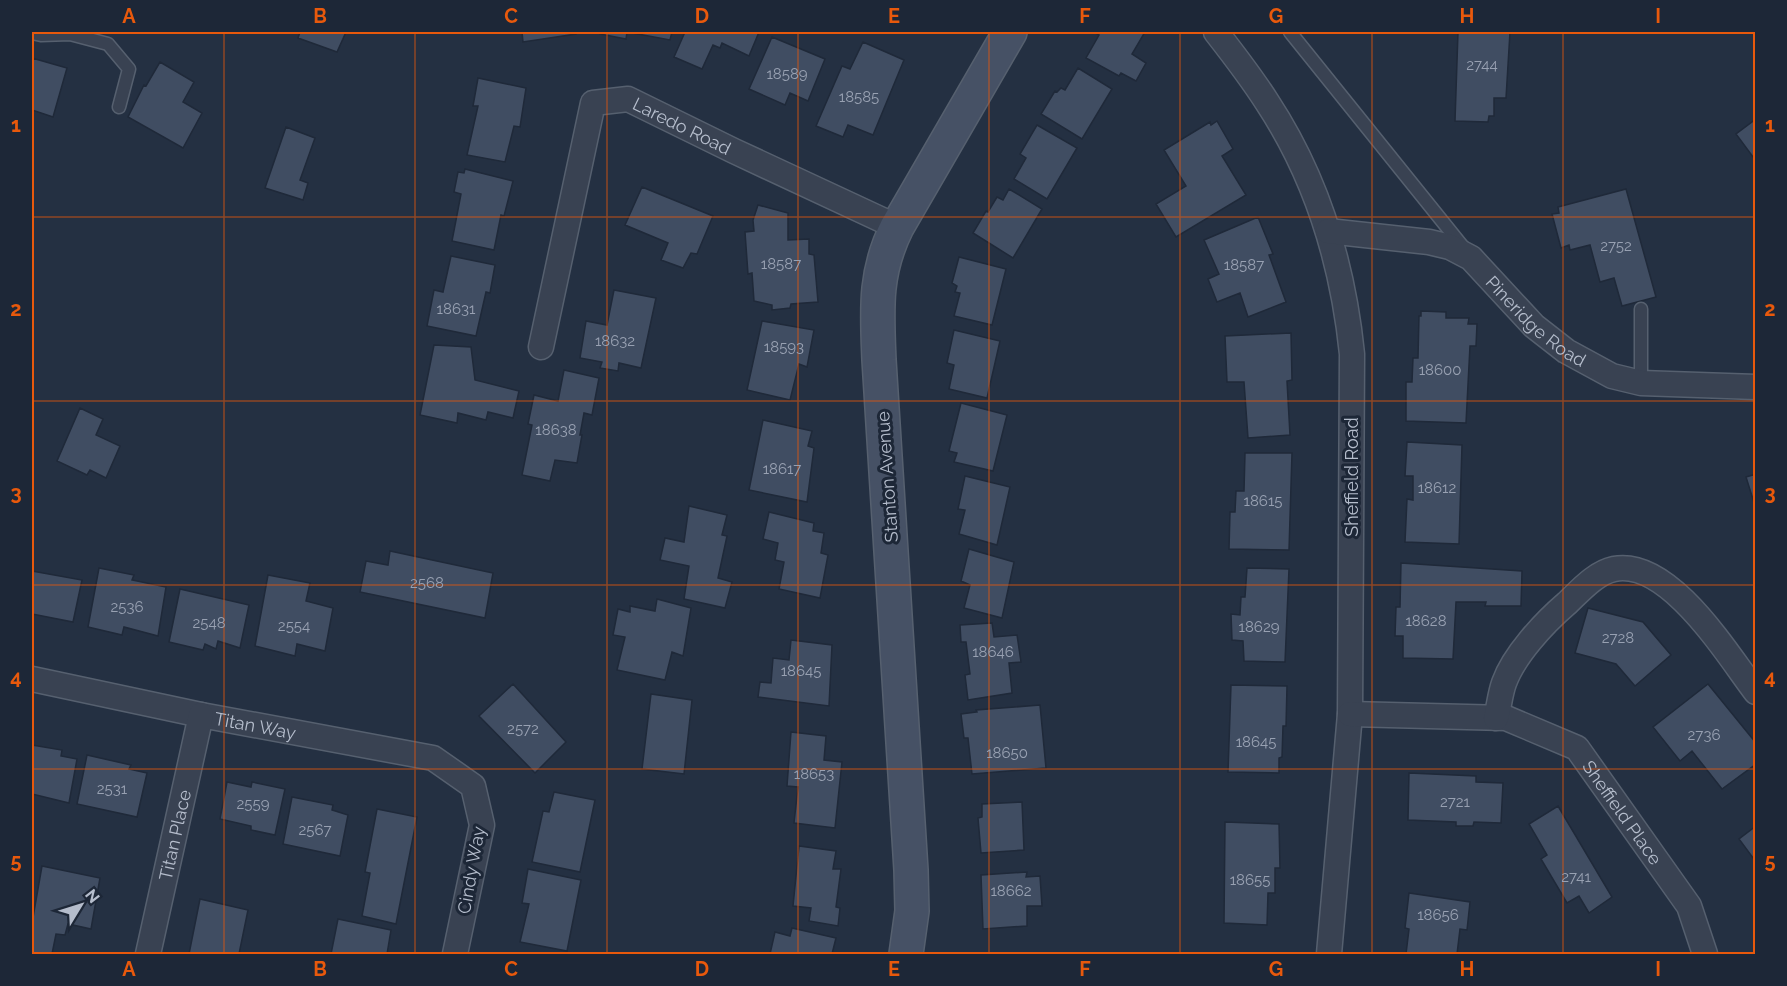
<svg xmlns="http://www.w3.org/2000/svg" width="1787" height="986" viewBox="0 0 1787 986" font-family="Raleway,sans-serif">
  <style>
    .building { fill: #404d62; stroke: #1f2939; stroke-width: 1.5 }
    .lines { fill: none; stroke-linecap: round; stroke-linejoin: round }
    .lane-casing { stroke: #56606f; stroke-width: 15 }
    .street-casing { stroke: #56606f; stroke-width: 27 }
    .secondary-casing { stroke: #56606f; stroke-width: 36 }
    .lane { stroke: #394252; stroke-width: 12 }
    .street { stroke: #394252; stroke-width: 24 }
    .secondary { stroke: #465165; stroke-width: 33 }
    .grid { fill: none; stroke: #e8590c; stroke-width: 1.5; stroke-opacity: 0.55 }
    .labels { text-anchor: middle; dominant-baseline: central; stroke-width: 6; stroke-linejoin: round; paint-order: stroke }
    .number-label { font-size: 15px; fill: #98a1b2 }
    .street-label { font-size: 18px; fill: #b5bdcc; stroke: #1d2737 }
    .neatline { fill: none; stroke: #e8590c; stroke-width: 2 }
    .grid-label { font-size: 20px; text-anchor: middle; font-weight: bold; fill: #e8590c }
  </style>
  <rect width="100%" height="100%" fill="#243042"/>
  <path class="building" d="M300 32H346L337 52 298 38Z
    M522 32H576V34L523 42Z
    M600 32H627L626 39 600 34Z
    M627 32H672L670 40Z
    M685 32H759L749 56 722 43 720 48 713 45 702 69 674 57Z
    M1094 32H1145L1132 54 1146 63 1136 81 1121 73 1119 76 1086 58 1099 35Z
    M1458 32H1510L1506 98H1494V116H1489L1488 122 1455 121Z
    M772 37 825 59 808 101 790 93 785 105 749 89Z
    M863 42 904 60 873 135 848 125 843 137 816 126 842 66 850 69Z
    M32 58 67 68 53 117 32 110Z
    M160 62 194 82 183 102 202 113 183 148 128 117 144 85 146 86Z
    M1078 68 1112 89 1082 139 1041 114 1055 91 1057 92 1061 88 1065 90Z
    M478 78 526 88 520 127 514 126 505 162 467 155 478 106H473Z
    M1756 119V161L1736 134Z
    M1217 121 1233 149 1222 156 1246 195 1176 237 1156 204 1186 186 1164 150 1210 122 1211 125Z
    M1037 125 1077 148 1047 199 1014 179 1026 158 1020 154Z
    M286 127 315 138 300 180 308 183 303 200 265 188Z
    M465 169 513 181 504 216 501 215 494 250 452 241 461 194 454 192 458 172 464 173Z
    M642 187 713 216 697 254 691 253 683 268 661 260 668 243 625 225Z
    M1009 189 1042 209 1013 258 973 233 986 211 988 212 997 197 1003 200Z
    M1626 189 1656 297 1622 306 1614 278 1600 282 1590 245 1570 250 1569 245 1561 248 1552 214 1559 213 1558 207Z
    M758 205 788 213V240L809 239V254L814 255 818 302 791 304 790 308 772 310V305L754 301 752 273 748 274 745 232 754 231 753 220Z
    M1258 217 1273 254 1269 255 1286 302 1248 317 1240 293 1217 302 1208 279 1219 274 1204 240Z
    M451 256 495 265 490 293 486 292 476 336 427 326 434 290 443 292Z
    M959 257 1006 269 992 325 954 316 960 293 955 292 957 286 952 283Z
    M614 290 656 298 641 368 619 363 618 371 600 368 602 362 580 358 586 321 607 325Z
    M1421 311 1446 312V318H1469L1468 324H1477L1476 346H1470L1466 423 1406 421V382H1412L1413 358H1418L1419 316H1421Z
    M762 321 814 330 807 367 799 364 790 400 747 390Z
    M954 330 1000 341 987 398 949 389 954 365 947 363Z
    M1291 333 1292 380 1287 381 1290 435 1248 438 1244 382H1227L1225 336Z
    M434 345 471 347 475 380 519 391 513 418 488 412 486 420 458 413 457 423 420 415Z
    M564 370 599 378 592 415 584 413 580 435H582L577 463 555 460 550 481 522 475 532 425 528 424 534 395 558 401Z
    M961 403 1007 415 993 471 954 462 957 453 949 451Z
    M80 408 103 419 96 435 120 446 106 478 90 470 87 475 57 461Z
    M763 420 812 431 808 446 814 448 807 502 749 490Z
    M1407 442 1462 445 1459 544 1405 542 1407 499 1413 500V476H1405Z
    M1245 453H1292L1289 550 1229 549 1230 512H1235L1236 491H1244Z
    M1756 474V509L1746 477Z
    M965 476 1010 487 997 545 959 534 965 510 958 509Z
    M689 506 727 515 722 535 727 536 718 578 732 582 725 608 684 599 689 566 660 560 665 538 684 542Z
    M769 512 814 523 813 531 824 533 821 553 828 555 820 598 779 589 784 562 775 560 778 543 763 539Z
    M969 549 1014 562 1002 618 964 608 970 585 961 581Z
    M390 551 493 573 485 618 360 592 366 561 388 565Z
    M1401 563 1522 571 1521 606H1485L1486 602H1456L1453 659 1403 658V636H1395L1396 607H1400Z
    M99 568 134 575 132 580 166 587 158 636 124 627 122 635 88 627Z
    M1247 568 1289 569 1285 662 1244 661 1243 641 1232 640 1231 614 1240 615 1241 597H1245Z
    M32 571 82 580 73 622 32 614Z
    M268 575 310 583 306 601 333 608 325 651 297 644 295 656 255 646Z
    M180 589 249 605 240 648 218 641 216 649 205 644 203 650 169 642Z
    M657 599 691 608 683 656 672 652 665 680 617 670 625 637 613 635 618 609 630 612V606L655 611Z
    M1588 608 1643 622 1671 655 1635 686 1616 664 1575 653Z
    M992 623 994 637 1017 635 1021 662 1009 663 1012 693 968 700 965 675 970 674 966 642H961L960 625Z
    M791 640 832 645 829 706 758 697 760 682 771 683 773 658 789 660Z
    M513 684 566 742 535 773 479 716Z
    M1708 684 1756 743V764L1722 789 1692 751 1680 761 1653 727Z
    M1231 685 1287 686 1286 726H1283L1282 757 1279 758V773L1228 772Z
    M651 694 692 700 684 774 642 769Z
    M1040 705 1046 768 972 774 968 738H964L961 714 977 712 976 710Z
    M791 732 826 736 824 760 842 762 835 828 794 823 798 787 787 786Z
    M32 745 62 750 61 756 77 759 69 803 32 794Z
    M87 755 131 765 129 769 147 773 137 817 77 804Z
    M1409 773 1476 776V782L1503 783 1501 823 1474 822 1473 826H1456V822L1408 820Z
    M227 782 251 787 252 782 285 789 275 835 251 830V826L220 819Z
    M554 792 595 800 580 872 532 862 543 811 549 812Z
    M292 797 333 805 332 810 348 815 340 856 283 844Z
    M1022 802 1024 850 981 853 978 818 982 817V804Z
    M1558 806 1612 897 1589 913 1579 896 1567 903 1541 859 1547 855 1529 824Z
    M377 809 417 817 396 924 362 916 370 873 365 872Z
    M1225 822 1279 824 1280 868H1275V893H1268L1267 925 1224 923Z
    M1756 826V862L1739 839Z
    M799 846 836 851 833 869H841L836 907 840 908 838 926 809 921 811 908 793 906Z
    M42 866 100 878 91 929 68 924 65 935 56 934 52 954H32V923Z
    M528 869 581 880 567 951 520 942 529 904 522 903Z
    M1027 872 1026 877 1040 876 1042 906H1027V926L983 929 981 875Z
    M1409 893 1470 902 1467 930 1460 929 1457 954H1406L1409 929 1405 928Z
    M200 899 248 910 239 954H189Z
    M338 919 391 930 387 954H331Z
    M792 928 836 938 832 954H770L775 932 790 936Z"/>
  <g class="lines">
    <defs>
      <path id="lane" d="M1290 32 1463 247
        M32 33 41 35 70 34 108 44 129 69 119 107
        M1641 309V383"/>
      <g id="street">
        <path d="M1216 32C1234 55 1251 77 1267 102 1317 178 1343 265 1352 354L1350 714 1329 954"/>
        <path id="s1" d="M1328 231 1429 242 1450 247 1471 258 1534 326 1566 351 1612 376 1641 383 1756 387"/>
        <path id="s2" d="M541 347 593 103 628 99 734 151 897 227"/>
        <path id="s3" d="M32 679 201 715 433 758 473 786 482 825 455 954"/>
        <path id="s4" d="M1350 714 1506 718 1577 748 1689 906 1705 954"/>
        <path d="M1496 718C1499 707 1500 694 1504 683 1514 655 1544 623 1566 604 1579 592 1595 573 1614 569 1669 558 1727 654 1756 692"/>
        <path id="s5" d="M148 954 201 715"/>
      </g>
      <path id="secondary" d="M906 954 912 911 911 870 879 360C877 310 874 273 897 227L1010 32"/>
    </defs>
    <use href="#lane" class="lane-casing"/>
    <use href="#street" class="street-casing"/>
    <use href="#secondary" class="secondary-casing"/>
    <use href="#lane" class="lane"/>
    <use href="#street" class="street"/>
    <use href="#secondary" class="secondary"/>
  </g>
  <path class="grid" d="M224 32V954M415 32V954M607 32V954M798 32V954M989 32V954M1180 32V954M1372 32V954M1563 32V954M32 217H1756M32 401H1756M32 585H1756M32 769H1756"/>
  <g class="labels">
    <g class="number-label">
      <text x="1482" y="65">2744</text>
      <text x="787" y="74">18589</text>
      <text x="859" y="97">18585</text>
      <text x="1616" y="246">2752</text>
      <text x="781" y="264">18587</text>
      <text x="1244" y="265">18587</text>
      <text x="456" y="309">18631</text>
      <text x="615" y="341">18632</text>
      <text x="784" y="347">18593</text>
      <text x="1440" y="370">18600</text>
      <text x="556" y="430">18638</text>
      <text x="782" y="469">18617</text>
      <text x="1437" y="488">18612</text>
      <text x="1263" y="501">18615</text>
      <text x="427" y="583">2568</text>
      <text x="127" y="607">2536</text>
      <text x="1426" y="621">18628</text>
      <text x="209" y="623">2548</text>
      <text x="294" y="626">2554</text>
      <text x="1259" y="627">18629</text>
      <text x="1618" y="638">2728</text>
      <text x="993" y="652">18646</text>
      <text x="801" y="671">18645</text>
      <text x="523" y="729">2572</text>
      <text x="1704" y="735">2736</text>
      <text x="1256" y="742">18645</text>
      <text x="1007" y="753">18650</text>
      <text x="814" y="774">18653</text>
      <text x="112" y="789">2531</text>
      <text x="1455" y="802">2721</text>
      <text x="253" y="804">2559</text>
      <text x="315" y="830">2567</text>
      <text x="1576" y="877">2741</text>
      <text x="1250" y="880">18655</text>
      <text x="1011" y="891">18662</text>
      <text x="1438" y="915">18656</text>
    </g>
    <g class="street-label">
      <text stroke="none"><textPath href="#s2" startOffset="345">Laredo Road</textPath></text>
      <text stroke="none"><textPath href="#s1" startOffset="238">Pineridge Road</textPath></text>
      <text transform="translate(887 477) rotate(-94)">Stanton Avenue</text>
      <text transform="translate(1351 477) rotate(-90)">Sheffield Road</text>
      <text stroke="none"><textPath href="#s3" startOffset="228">Titan Way</textPath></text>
      <text stroke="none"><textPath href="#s4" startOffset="312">Sheffield Place</textPath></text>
      <text stroke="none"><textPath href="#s5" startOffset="122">Titan Place</textPath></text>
      <text transform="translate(471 870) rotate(-80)">Cindy Way</text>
    </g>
  </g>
  <rect width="1787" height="986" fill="none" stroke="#1d2737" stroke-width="66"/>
  <g transform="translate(81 905) rotate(52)" stroke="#1d2737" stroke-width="4.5" paint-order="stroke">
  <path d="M0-4.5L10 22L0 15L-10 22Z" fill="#b5bdcc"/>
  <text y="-9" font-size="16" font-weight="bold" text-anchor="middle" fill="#b5bdcc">N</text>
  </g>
  <rect x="33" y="33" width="1721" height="920" class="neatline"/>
  <g class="grid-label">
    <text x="129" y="23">A</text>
    <text x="320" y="23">B</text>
    <text x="511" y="23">C</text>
    <text x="702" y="23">D</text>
    <text x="894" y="23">E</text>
    <text x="1085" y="23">F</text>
    <text x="1276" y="23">G</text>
    <text x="1467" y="23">H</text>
    <text x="1658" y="23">I</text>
    <text x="16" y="132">1</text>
    <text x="1770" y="132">1</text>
    <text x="16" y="316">2</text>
    <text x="1770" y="316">2</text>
    <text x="16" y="500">3</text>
    <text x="1770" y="500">3</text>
    <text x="16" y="684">4</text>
    <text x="1770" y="684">4</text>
    <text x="16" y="868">5</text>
    <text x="1770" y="868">5</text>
    <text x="129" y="976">A</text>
    <text x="320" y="976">B</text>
    <text x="511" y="976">C</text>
    <text x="702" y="976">D</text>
    <text x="894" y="976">E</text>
    <text x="1085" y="976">F</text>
    <text x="1276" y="976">G</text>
    <text x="1467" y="976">H</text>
    <text x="1658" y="976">I</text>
  </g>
</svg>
